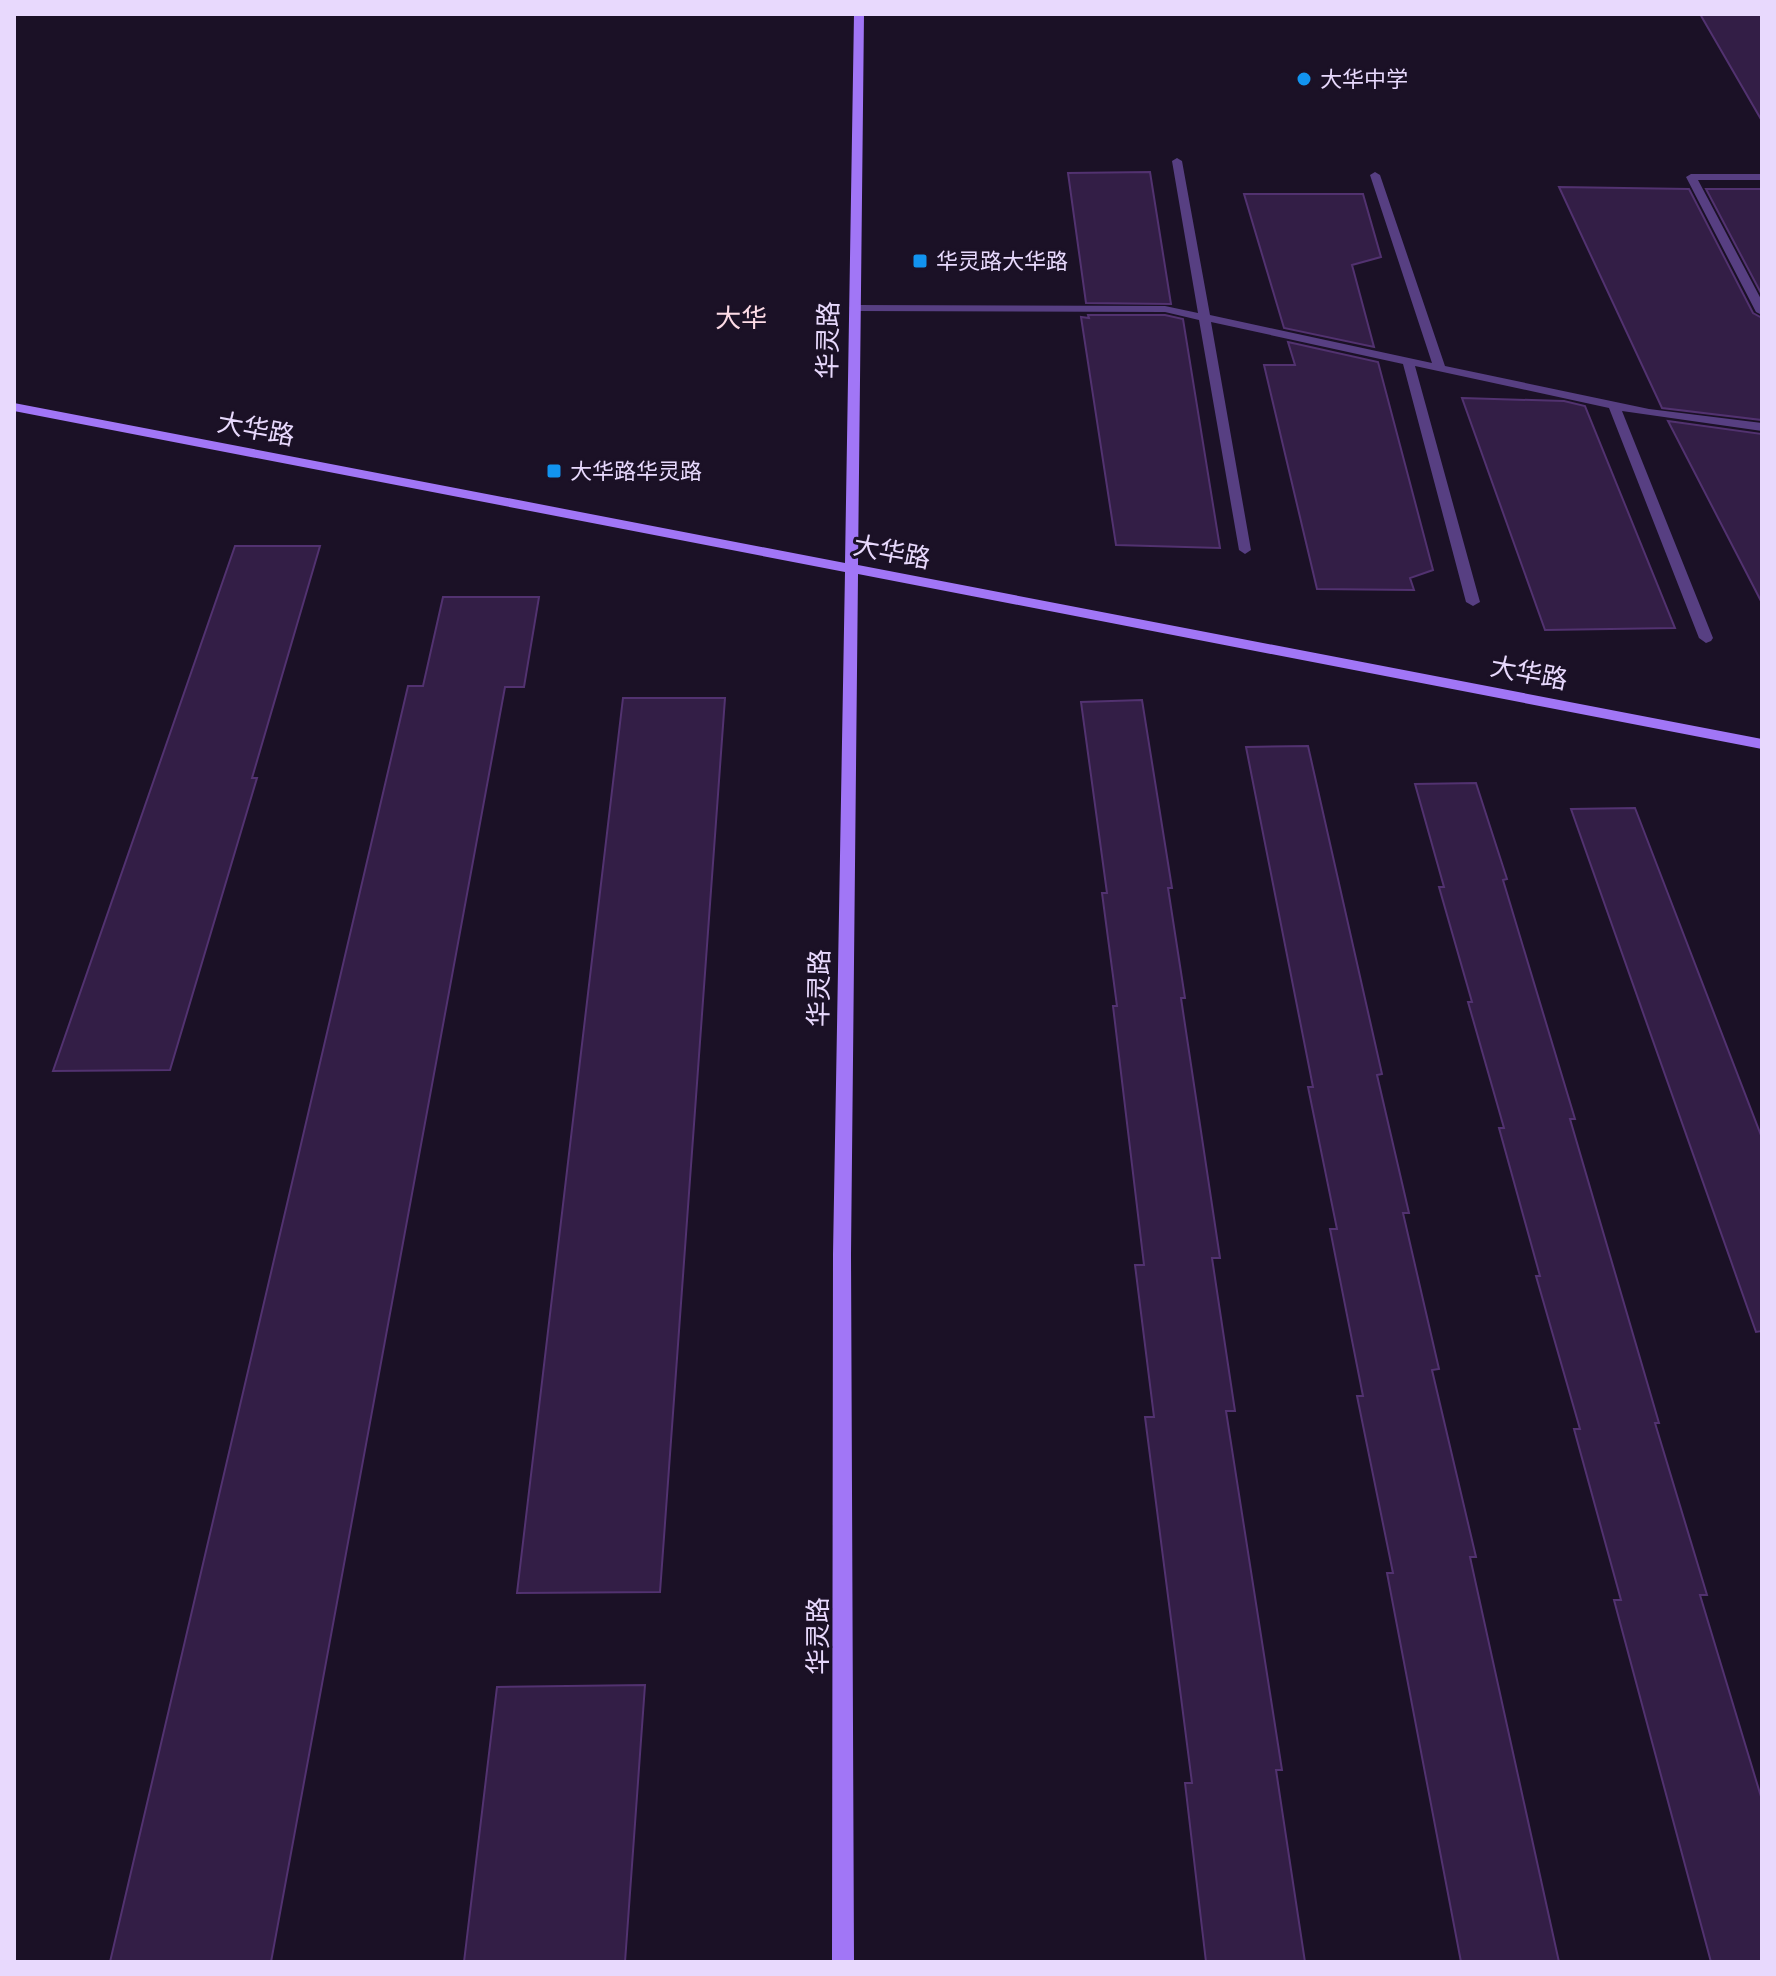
<svg xmlns="http://www.w3.org/2000/svg" width="1776" height="1976" viewBox="0 0 1776 1976" font-family="Poppins,'Noto Sans SC',sans-serif">
  <style>
    .building { fill: #331e46; stroke: #523270; stroke-width: 2 }
    .lines { fill: none; stroke-linecap: round; stroke-linejoin: round }
    .street { fill: #573f82; fill-rule: evenodd }
    .secondary { fill: #a176f6; fill-rule: evenodd }
    .poi-dot { fill: #1294f0; stroke: #1b1126; stroke-width: 3 }
    .labels { text-anchor: middle; dominant-baseline: central; stroke-width: 6; stroke-linejoin: round; paint-order: stroke }
    .far-poi-label { font-size: 22px; fill: #e8d9fd; stroke: #1b1126; text-anchor: start }
    .far-quarter-label { font-size: 26px; fill: #fddbe6; stroke: #1b1126 }
    .street-label { font-size: 26px; fill: #e8d9fd; stroke: #1b1126 }
  </style>
  <rect width="100%" height="100%" fill="#1b1126"/>
  <path class="building" d="M1700 14H1762V121Z
    M1150 172 1171 304 1086 303 1068 173Z
    M1559 187 1689 189 1753 313 1762 318V420L1662 408Z
    M1706 189H1762V295Z
    M1244 194H1363L1381 257 1352 265 1374 347 1284 328Z
    M1088 315H1165L1183 319 1220 548 1116 545 1081 317 1089 318Z
    M1288 342 1378 362 1433 570 1410 578 1414 590 1317 589 1264 365H1295Z
    M1462 398 1564 401 1585 406 1675 628 1545 630Z
    M1668 421 1762 434V603Z
    M235 546H320L252 778H257L170 1070 53 1071Z
    M443 597H539L524 687H505L271 1962H110L408 686H423Z
    M623 698H725L660 1592 517 1593Z
    M1142 700 1172 888H1168L1185 998H1181L1220 1258H1212L1235 1411H1226L1282 1770H1276L1305 1962H1206L1185 1783H1192L1145 1417H1154L1135 1265H1144L1113 1006H1117L1102 893H1107L1081 702Z
    M1308 746 1382 1074 1377 1075 1409 1213H1403L1439 1369 1432 1370 1476 1557H1470L1559 1962H1461L1387 1573H1393L1357 1396H1363L1330 1229H1337L1308 1087H1313L1246 747Z
    M1476 783 1507 879 1503 880 1575 1119H1570L1659 1423H1655L1707 1595H1700L1762 1800V1962H1711L1614 1600H1621L1574 1429H1580L1536 1276H1540L1499 1128H1504L1468 1002H1472L1439 887H1444L1415 784Z
    M1635 808 1762 1138V1331L1756 1332 1571 809Z
    M645 1685 625 1962H464L497 1687Z"/>
  <g class="lines">
    <path class="street" d="M1177 158 1182 161 1210 315 1432 363 1370 175 1375 172 1380 175 1445 366 1649 409 1762 423V431L1622 411 1713 638 1711 641 1706 643 1699 638 1609 408 1415 366 1480 602 1473 606 1466 602 1403 364 1211 322 1251 550 1245 554 1239 550 1199 320 1165 312 855 311 849 308 855 305 1165 306 1198 313 1172 161Z
      M1762 174V180H1698L1762 301V315L1756 312 1686 177 1691 174Z"/>
    <path class="secondary" d="M854 14H864L858 565 1762 739V749L858 574 851 1254 854 1962H832L833 1254 845 572 14 411V403L845 563Z"/>
  </g>
  <g class="poi-dot">
    <circle cx="1304" cy="79" r="8"/>
    <rect x="912" y="253" width="16" height="16" rx="4"/>
    <rect x="546" y="463" width="16" height="16" rx="4"/>
  </g>
  <g class="labels">
    <g class="far-poi-label">
      <text x="1320" y="79">大华中学</text>
      <text x="936" y="261">华灵路大华路</text>
      <text x="570" y="471">大华路华灵路</text>
    </g>
    <g class="far-quarter-label">
      <text x="741" y="318">大华</text>
    </g>
    <g class="street-label">
      <text transform="translate(828 340) rotate(-89)">华灵路</text>
      <text transform="translate(256 429) rotate(11)">大华路</text>
      <text transform="translate(892 552) rotate(11)">大华路</text>
      <text transform="translate(1529 673) rotate(11)">大华路</text>
      <text transform="translate(819 988) rotate(-89)">华灵路</text>
      <text transform="translate(818 1636) rotate(-90)">华灵路</text>
    </g>
  </g>
  <rect width="1776" height="1976" fill="none" stroke="#e8d9fd" stroke-width="32"/>
</svg>
